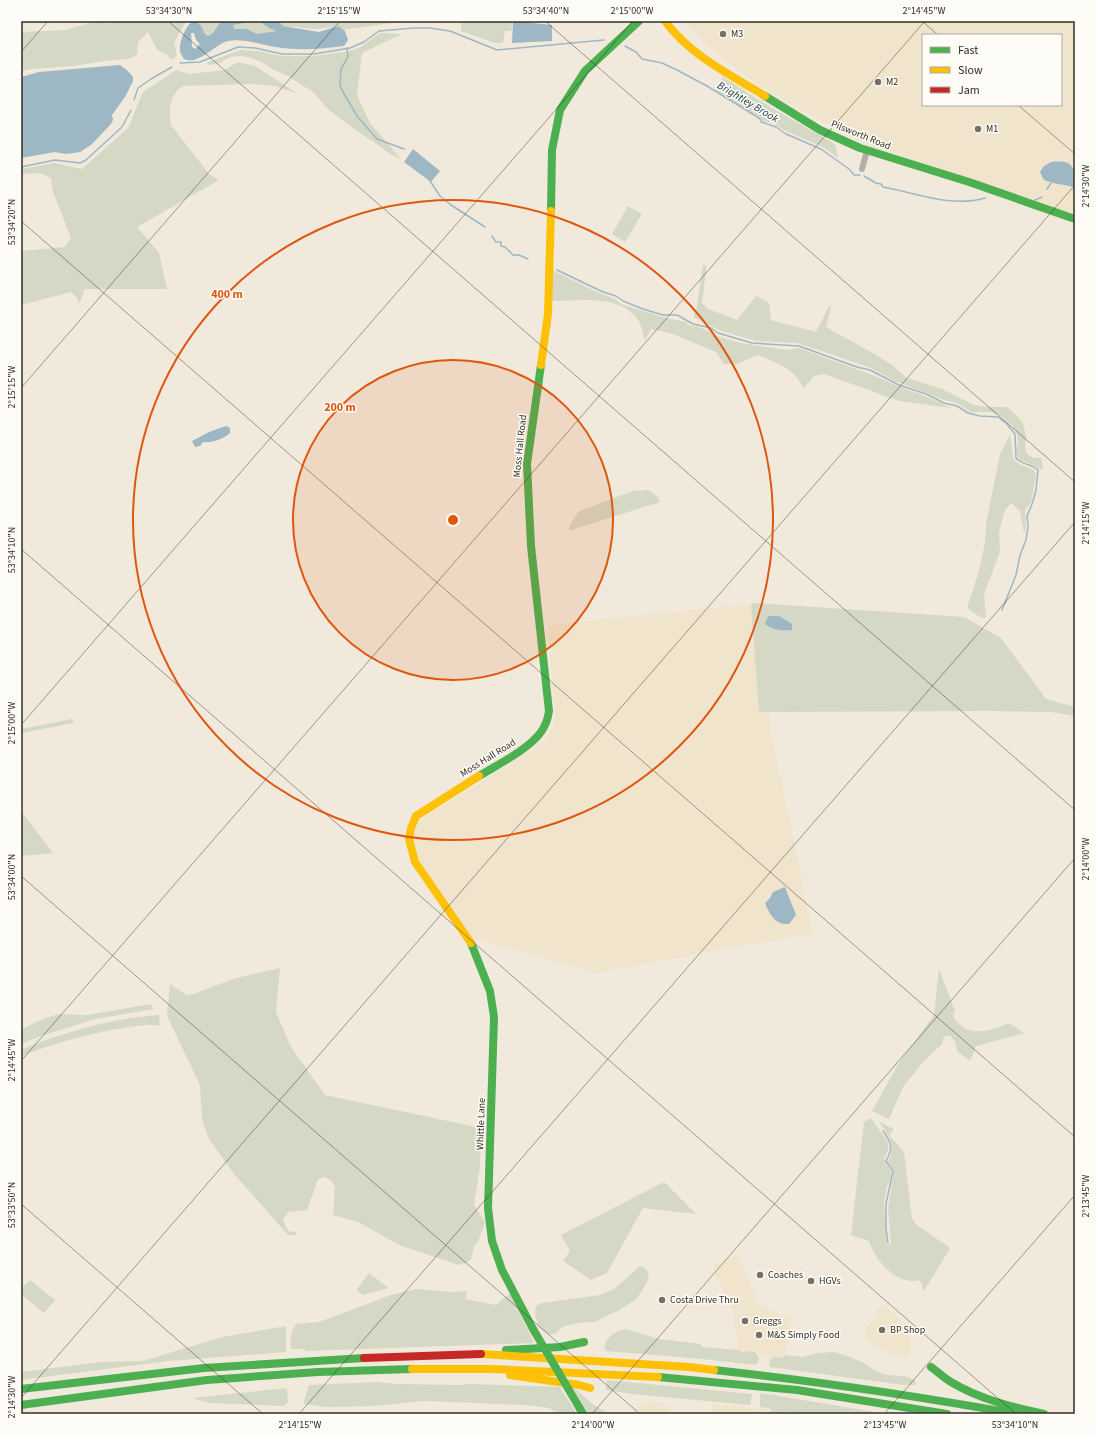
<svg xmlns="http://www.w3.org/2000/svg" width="1096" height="1435" viewBox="0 0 1096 1435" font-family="'Source Sans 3',sans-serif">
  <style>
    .built { fill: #f0e4cd; fill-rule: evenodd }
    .green { fill: #d4d8c5 }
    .water { fill: #9eb7c4; fill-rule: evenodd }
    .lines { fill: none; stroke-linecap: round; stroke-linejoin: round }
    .stream { stroke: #9eb7c4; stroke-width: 1.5 }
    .street { stroke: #b3aeac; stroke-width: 6 }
    .fast { stroke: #4caf50; stroke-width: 8 }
    .slow { stroke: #ffc107; stroke-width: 8 }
    .jam { stroke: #c62828; stroke-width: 8 }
    .fast-bridge { stroke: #4caf50; stroke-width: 8 }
    .ticks { fill: none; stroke: #322e24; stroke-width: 1; stroke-opacity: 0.45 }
    .ring { fill: none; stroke: #df570d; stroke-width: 2 }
    .poi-dot { fill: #757064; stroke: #fefcf7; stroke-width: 1.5 }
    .labels { text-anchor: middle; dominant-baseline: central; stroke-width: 3; stroke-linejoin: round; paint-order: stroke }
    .poi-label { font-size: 10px; fill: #322e24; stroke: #fefcf7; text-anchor: start }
    .street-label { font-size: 10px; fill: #322e24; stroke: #fefcf7 }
    .water-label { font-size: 11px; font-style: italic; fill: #0f3042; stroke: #fefcf7 }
    .centre { fill: #df570d; stroke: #fefcf7; stroke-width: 2 }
    .ring-label { font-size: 12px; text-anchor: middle; font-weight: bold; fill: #df570d; stroke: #fefcf7; stroke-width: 3; stroke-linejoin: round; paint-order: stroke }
    .neatline { fill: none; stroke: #322e24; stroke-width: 1.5 }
    .ticks-label { font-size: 10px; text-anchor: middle; fill: #322e24 }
  </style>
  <rect width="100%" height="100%" fill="#f1eadc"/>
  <path class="built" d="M684 21H1075V215L857 140 784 101 750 79 707 46ZM923 35H1061V105H923Z
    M751 604 759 712H769L772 735 813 934 740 946 597 973 471 937 423 869 415 855 412 840 414 828 424 818 544 742 555 722 548 625Z
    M738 1254 758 1304 781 1315V1317L792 1319 785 1359 737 1349 738 1339 734 1326 733 1312 712 1266Z
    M884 1305 900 1320 910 1336 909 1358 884 1351 872 1344 865 1336 867 1326 878 1317 876 1310Z
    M648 1401 664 1404 670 1408 673 1414H631L630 1412Z
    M712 1403 771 1410 770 1414H710Z"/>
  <path class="green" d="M98 21H102L106 24 111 21H186L174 43 177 56 171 60 167 54 157 50 148 32 138 42 137 55 128 59 105 61 73 66 32 69 21 71V32L65 30Z
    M196 21H221L213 33 208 36 204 33 202 27Z
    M256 21C259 21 274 29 278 31L257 34 247 29H234L233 25Z
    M279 21H460C442 23 424 21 405 22 385 23 364 27 344 30L338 26 317 29 283 26Z
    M461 21H512V31H505L503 43H495L461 31Z
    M380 33 402 34 362 53 357 95 370 123 401 159 390 154 374 142 357 131 329 110 313 92 286 75 274 70 261 62 249 57 238 56 230 57 220 63 209 65 206 63 240 50 257 51 282 56H313L345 52 359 48Z
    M238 62 255 66 298 94 275 86 254 84 183 86C170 93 168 111 171 125L209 174 219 180 137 227 159 253 167 289H85L79 304 77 298 71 292 21 305V251L65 247 71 238 53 192 51 178 40 173 21 174V169L54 163 82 169 128 128 143 92 176 70 189 74 224 70Z
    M723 77 772 108 835 144 838 158 823 147 788 132 770 122H765L715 90Z
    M628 206 642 214 625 242 612 234Z
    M703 265H706V270L702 303 708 309 737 320 756 296 769 303 771 320 816 332 829 306 831 307 826 327 871 352 892 365 907 378 942 389 974 405 987 407H1007L1015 414 1023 423 1026 437 1025 451 1030 456 1034 458 1041 457 1043 470 1019 459 1016 452 1018 444 1017 434 1013 426 1000 415 990 412H971L957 403 944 400 895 381 871 368 810 347 797 343 756 341 719 330 693 317 696 312Z
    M552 270 599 293 615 299 621 304 633 308 666 318 686 322 688 325 699 327 720 337 740 343 787 350 799 348 875 376 898 386 927 397 952 408 899 401 824 374 814 376 804 388C794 368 777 363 758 355L737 364H724L716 352 673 334 651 329 645 341C643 334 642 325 638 320 621 293 577 301 550 301Z
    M1010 435C1016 461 1005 459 1034 470L1036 474 1031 502 1025 510 1026 527 1024 533 1020 511 1011 503 1005 510 999 532 1000 552 984 594 986 618 980 617 967 608 979 571 985 543 986 524 1000 454Z
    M648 490 656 495 660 502 568 531 573 520 579 511 633 491Z
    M755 603 964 617 1001 638 1046 699 1075 707V716L1051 712 986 711 759 712 751 604Z
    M72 719 74 723 21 733V729Z
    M21 811 53 853 21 856Z
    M280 968 276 1012 291 1047 325 1095 481 1128 480 1166 474 1205 485 1222 478 1242 474 1246 471 1259 466 1263 459 1265 399 1245 358 1222 333 1215 335 1187 332 1181 324 1177 318 1179 307 1210 288 1212 283 1220 288 1231 296 1232V1235H288L234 1174 209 1139 202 1119 200 1085 167 1016 170 984 188 996 236 978Z
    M939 969 955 1011 953 1016C955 1019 957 1023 959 1024 973 1037 994 1030 1009 1023L1024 1033 976 1046 970 1061 957 1051 955 1041 950 1036H944L942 1044 924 1061 903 1087 889 1119 872 1111 899 1063 934 1015Z
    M151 1004 154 1009 95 1019 38 1037 21 1044V1030L36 1022 58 1014 87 1015Z
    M159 1015 160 1026C137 1020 43 1045 21 1057V1050C63 1032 114 1018 159 1015Z
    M871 1118 888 1142V1150L884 1159 891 1171 890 1181 887 1186 884 1203 887 1245H890L891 1242 888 1209 894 1170 888 1162C896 1143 889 1136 878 1121L894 1129 889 1135 904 1152 912 1219 917 1225 950 1248 924 1291 920 1280C897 1286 875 1261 869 1241L851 1235 864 1122Z
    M664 1182 696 1214 643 1208 607 1273 591 1280 563 1261 570 1251 561 1235Z
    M639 1267H643L647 1270 649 1278 642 1291 636 1299 618 1311 610 1314 595 1322H585L564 1326 556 1333 550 1335C539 1330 533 1319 536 1306L542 1303 600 1295 614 1289Z
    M369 1273 389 1288 363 1295 357 1291V1289Z
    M30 1280 55 1300 44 1313 21 1294V1289Z
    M416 1289 453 1292 467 1291 465 1299 496 1305 510 1293 534 1343 305 1351V1349H291C290 1339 290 1333 296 1324L319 1322 391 1295Z
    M286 1326V1352L168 1361 21 1380V1372L101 1362 143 1361 222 1337Z
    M626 1329 659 1339 701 1344V1347L739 1350 743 1352 746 1351 754 1352 759 1357 758 1363 755 1365 702 1359 606 1351 604 1347C607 1336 615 1331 626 1329Z
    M834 1352 847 1356 862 1362 876 1371 886 1375 904 1376 915 1380 916 1385H903L770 1367 769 1364 771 1358 775 1357 782 1358 785 1355 803 1357 817 1353Z
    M607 1380 752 1394 750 1405 632 1394 606 1390Z
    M377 1382 397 1384 461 1385 468 1384 560 1387 577 1414H560L549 1408 525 1405 423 1401 374 1406 327 1407 303 1404 309 1385Z
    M573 1387 594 1405 609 1414H588Z
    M287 1388 288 1402 284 1406 210 1403 192 1398Z
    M760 1393 887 1414H804L791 1412 789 1414H771V1409L760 1407Z"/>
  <path class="water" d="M193 21H196L202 27 204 33 208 36 213 33 221 21H256L233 25 234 29H247L257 34 277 31 269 28 259 21H279L283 26 319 32 338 26 345 31 348 40 344 46C321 49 299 51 276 47 262 45 243 38 228 41 215 44 198 66 184 59 183 57 180 53 180 50 179 42 186 25 193 21ZM191 33H194L196 40 200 44 195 49 192 47Z
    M513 21 552 25V41L512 43Z
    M120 65 127 70 133 77V81L125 97 112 115 113 120 111 124 91 145 80 152 66 154 55 152 21 158V77L39 72Z
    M413 149 440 171 431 182 404 162Z
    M1051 162C1072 160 1075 165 1075 185L1073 187C1063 184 1053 184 1044 180L1040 172 1044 166Z
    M226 426 230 428V433C223 439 213 443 203 442L200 446 195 447 192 441 209 432Z
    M768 616H779L792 624V630C781 631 773 630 765 624Z
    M785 887 796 915 789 924C775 925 770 915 765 903L770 898 773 892Z"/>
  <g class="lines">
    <path class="stream" d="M625 46 636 52 642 59 662 63 677 70 707 86 754 115 761 120V122L776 127 786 134 821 149 849 169 854 175H860
      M347 48 348 57 341 69 340 85 343 92 357 116 377 139 404 149
      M180 63 200 62 238 47 255 48 282 54H314L350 48 364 42 379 31 414 28H429L450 31 497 50 604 40
      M134 100 138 88 151 79 172 67
      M21 167 55 160 80 163 86 160 122 127 131 110
      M864 176 876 183 881 184 883 187C916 193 951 208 985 198
      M430 181 440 196 451 205 485 227
      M1047 189 1051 183
      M1035 200 1042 197
      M492 236 496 242H501V246L505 247 513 255H519L528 259
      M557 270 603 292 616 296 623 301 643 309 663 315H677L693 324 711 328 718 333 752 343 799 346 857 367 870 370 899 385 926 394 944 403 957 406 968 413 980 416 998 417 1006 423 1015 434 1016 458C1022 465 1032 464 1038 470L1036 490 1032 504 1027 516 1028 526 1026 540 1020 555 1016 575 1002 610
      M883 1131C892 1143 893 1148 886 1161L893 1171 886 1204V1228L888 1243"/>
    <path class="street" d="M862 169 867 151"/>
    <path class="fast" d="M765 96 820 130 860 148 969 182 1075 219
      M551 211 552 150 560 110 585 71 639 21
      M479 776C497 765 529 749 541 732 546 725 548 718 549 711L531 546 527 464 541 365
      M471 943 490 991 494 1017 488 1208 492 1241 502 1270 533 1329
      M506 1350 560 1347 584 1342
      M931 1367C938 1372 944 1378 951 1382 979 1399 1012 1407 1044 1414
      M714 1370C816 1381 916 1396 1017 1414
      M658 1377 797 1390 947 1414
      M21 1389 204 1368 364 1358
      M21 1405 207 1380 318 1372 412 1369
      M579 1407 583 1414"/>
    <path class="slow" d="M665 21C691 56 729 74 765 96
      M541 365 548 314 551 211
      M471 943 415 862 409 839 411 828 416 816 479 776
      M481 1354 689 1367 714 1370
      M412 1369H494L658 1377
      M510 1375 579 1385 590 1388"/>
    <path class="jam" d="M364 1358 481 1354"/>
    <path class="fast-bridge" d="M533 1329 579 1407"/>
  </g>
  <path class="ticks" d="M168 21 1075 810M545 21 1075 482M922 21 938 35M21 52 48 21M1018 105 1075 154M21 221 1075 1137M21 388 340 21M21 549 1016 1414M21 725 633 21M21 876 640 1414M21 1061 925 21M21 1204 263 1414M21 1398 1075 185M299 1414 1075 522M592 1414 1075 858M884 1414 1075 1195"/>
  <circle cx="453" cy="520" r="160" fill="#df570d" fill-opacity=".12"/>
  <g class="ring">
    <circle cx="453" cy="520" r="160"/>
    <circle cx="453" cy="520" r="320"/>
  </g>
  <g class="poi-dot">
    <circle cx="723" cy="34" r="4"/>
    <circle cx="878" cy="82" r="4"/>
    <circle cx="978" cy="129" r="4"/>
    <circle cx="760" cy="1275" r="4"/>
    <circle cx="811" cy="1281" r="4"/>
    <circle cx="662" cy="1300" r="4"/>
    <circle cx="745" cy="1321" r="4"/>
    <circle cx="882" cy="1330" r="4"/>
    <circle cx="759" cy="1335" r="4"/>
  </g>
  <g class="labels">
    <g class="poi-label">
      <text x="731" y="34">M3</text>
      <text x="886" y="82">M2</text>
      <text x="986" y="129">M1</text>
      <text x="768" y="1275">Coaches</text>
      <text x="819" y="1281">HGVs</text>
      <text x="670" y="1300">Costa Drive Thru</text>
      <text x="753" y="1321">Greggs</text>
      <text x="890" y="1330">BP Shop</text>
      <text x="767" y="1335">M&amp;S Simply Food</text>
    </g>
    <g class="street-label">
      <text transform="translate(861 135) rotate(22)">Pilsworth Road</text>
      <text transform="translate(520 446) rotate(-84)">Moss Hall Road</text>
      <text transform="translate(488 758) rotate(-32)">Moss Hall Road</text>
      <text transform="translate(481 1124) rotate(-88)">Whittle Lane</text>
    </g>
    <g class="water-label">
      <text transform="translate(748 102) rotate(31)">Brightley Brook</text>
    </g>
  </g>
  <circle cx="453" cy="520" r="6" class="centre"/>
  <g class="ring-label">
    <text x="227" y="298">400 m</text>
    <text x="340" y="411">200 m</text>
  </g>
  <rect width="1096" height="1435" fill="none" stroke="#fefcf7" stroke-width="44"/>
  <rect x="922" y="34" width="140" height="72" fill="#fefcf7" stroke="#acaaa3"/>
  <rect x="930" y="47" width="20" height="6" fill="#4caf50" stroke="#acaaa3"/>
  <text x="958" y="54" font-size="12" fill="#322e24">Fast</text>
  <rect x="930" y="67" width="20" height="6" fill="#ffc107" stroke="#acaaa3"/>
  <text x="958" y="74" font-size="12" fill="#322e24">Slow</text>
  <rect x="930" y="87" width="20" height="6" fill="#c62828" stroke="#acaaa3"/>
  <text x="958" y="94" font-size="12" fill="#322e24">Jam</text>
  <rect x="22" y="22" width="1052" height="1391" class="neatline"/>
  <g class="ticks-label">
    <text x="169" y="14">53°34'30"N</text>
    <text x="339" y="14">2°15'15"W</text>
    <text x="546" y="14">53°34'40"N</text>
    <text x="632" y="14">2°15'00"W</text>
    <text x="924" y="14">2°14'45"W</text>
    <text transform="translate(1085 186) rotate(-90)" y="4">2°14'30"W</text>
    <text transform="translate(11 222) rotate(-90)" y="4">53°34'20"N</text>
    <text transform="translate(11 387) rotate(-90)" y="4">2°15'15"W</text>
    <text transform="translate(1085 523) rotate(-90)" y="4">2°14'15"W</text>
    <text transform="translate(11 550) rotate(-90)" y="4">53°34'10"N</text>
    <text transform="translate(11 723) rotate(-90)" y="4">2°15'00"W</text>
    <text transform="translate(1085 859) rotate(-90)" y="4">2°14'00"W</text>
    <text transform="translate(11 877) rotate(-90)" y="4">53°34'00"N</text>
    <text transform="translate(11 1060) rotate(-90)" y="4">2°14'45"W</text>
    <text transform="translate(1085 1196) rotate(-90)" y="4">2°13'45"W</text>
    <text transform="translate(11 1205) rotate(-90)" y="4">53°33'50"N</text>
    <text transform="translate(11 1397) rotate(-90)" y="4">2°14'30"W</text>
    <text x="300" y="1428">2°14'15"W</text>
    <text x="593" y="1428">2°14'00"W</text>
    <text x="885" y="1428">2°13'45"W</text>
    <text x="1015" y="1428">53°34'10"N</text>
  </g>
</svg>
